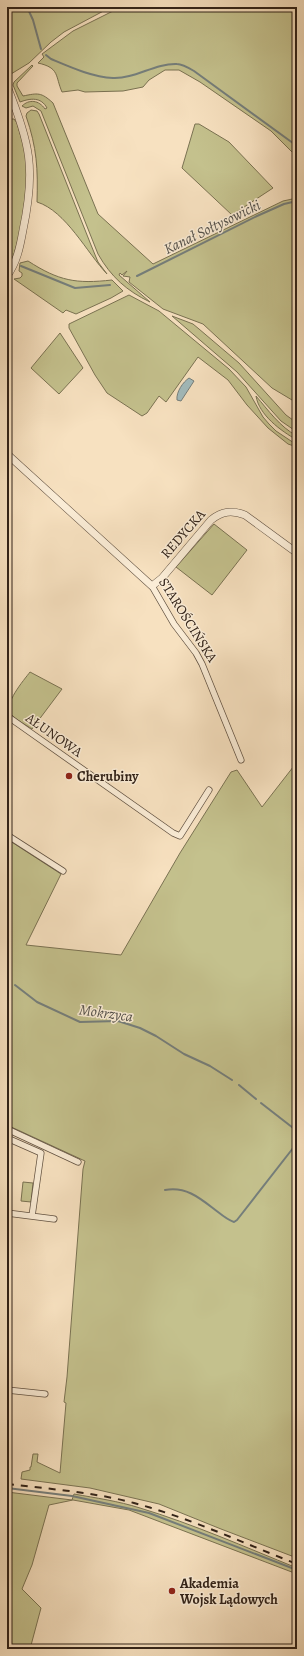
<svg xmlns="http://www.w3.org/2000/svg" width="304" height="1656" viewBox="0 0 304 1656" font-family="Alegreya,serif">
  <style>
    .green { fill: #c4c18d; stroke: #7a7252 }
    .water { fill: #a2bbbd; stroke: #757e7b }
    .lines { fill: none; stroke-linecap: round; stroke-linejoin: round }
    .stream { stroke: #757e7b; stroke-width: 2 }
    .minor-casing { stroke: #625242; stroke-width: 7 }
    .tertiary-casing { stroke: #625242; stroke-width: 8 }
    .minor { stroke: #faecd6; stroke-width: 5.5 }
    .tertiary { stroke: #faecd6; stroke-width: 7 }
    .rail { stroke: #312218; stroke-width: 2; stroke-dasharray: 7 7; stroke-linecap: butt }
    .poi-dot { fill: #8f2418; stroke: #faecd6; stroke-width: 1.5 }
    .labels { text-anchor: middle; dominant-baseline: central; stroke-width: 3; stroke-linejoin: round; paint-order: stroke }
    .street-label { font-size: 14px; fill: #312218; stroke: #faecd6 }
    .poi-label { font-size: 14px; font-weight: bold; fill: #312218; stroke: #faecd6; text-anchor: start }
    .water-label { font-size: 15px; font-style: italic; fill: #53504a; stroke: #faecd6 }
  </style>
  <rect width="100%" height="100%" fill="#f7e1c0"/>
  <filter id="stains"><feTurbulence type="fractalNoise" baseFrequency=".005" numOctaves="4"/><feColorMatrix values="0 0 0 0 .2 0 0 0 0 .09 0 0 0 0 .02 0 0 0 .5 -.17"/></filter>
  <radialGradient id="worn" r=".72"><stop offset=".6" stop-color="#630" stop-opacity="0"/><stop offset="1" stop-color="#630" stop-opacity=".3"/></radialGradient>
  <path class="green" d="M7 7H111L64 32 51 42 29 63 11 74 7 66Z
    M121 7H297V157L271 131 200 82 179 70H165L149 80 143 87 123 91 85 92 78 90 62 92C55 76 60 68 38 63L44 57 42 54 73 31Z
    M32 65 33 66 17 83V86L23 96C38 93 41 92 53 103L98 214 153 264 283 201 297 198V403L272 388 203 324 163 309 129 282 130 277 123 276 127 271 122 275 120 273 119 275 150 302C127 291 111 277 98 254L41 111 33 106 26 108 22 106C29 99 39 100 45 109L47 108C41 97 31 98 20 102L13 85 14 82Z
    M31 110 37 111 39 114 91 245 98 262 107 274C87 253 66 211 37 202 38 169 37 148 26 116L27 113Z
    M7 119H14L17 123C20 134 24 145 26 156 30 180 20 250 7 270Z
    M195 124H199L229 142 273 188 232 215 182 168Z
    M28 261C59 281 76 284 112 280L123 291 111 298 76 314 66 310 63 313 14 279 20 278 22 276V273L19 271 20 263Z
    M129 295 159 311 229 369 246 387 263 417 269 424 276 431 297 445V447L288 444 268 428 247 405 228 380 198 357 166 402 159 396 147 413 142 416 107 393 95 375 69 328V324Z
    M172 316 193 324 199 329 239 363 286 415 297 423V432L281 421 237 372Z
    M60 333 83 368 59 394 31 368Z
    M256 396C268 410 280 427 297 436V440C281 431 259 415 256 396Z
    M214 524 247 550 212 595 176 567Z
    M30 672 62 689 32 729C26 725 16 720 11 714 3 704 24 680 30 672Z
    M297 762V1558L221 1529 159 1504 90 1488 21 1479 22 1472 30 1470V1467H31L33 1454H38L37 1462 60 1473 66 1403 64 1402 67 1377 83 1169 85 1161 7 1125V839L61 874 26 945 121 955 180 853 231 772 237 770 262 807Z
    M23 1182 33 1183 31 1202 21 1201Z
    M7 1492 72 1500 74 1494C96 1498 118 1501 140 1508 193 1524 245 1547 297 1568V1574L129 1510 73 1500 49 1505 32 1565 22 1589 41 1608 30 1649H7Z"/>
  <path class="water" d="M189 378 194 381 181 401 177 400C176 392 183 382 189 378Z"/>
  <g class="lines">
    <path class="stream" d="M27 7 33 20 41 49
      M46 55 51 59C70 67 92 77 113 78 135 79 155 63 177 64 182 64 189 68 194 71L297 146
      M7 255 11 259
      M21 266 75 288 110 285
      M137 276 257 216 284 204 297 201
      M7 979 10 981
      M15 985 37 1002 80 1022 118 1021 140 1028 156 1036 184 1054 210 1066 232 1080
      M239 1085 256 1099
      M261 1103 297 1131
      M165 1190C187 1186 201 1199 218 1212 223 1216 228 1220 234 1222L237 1220 297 1143
      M7 1488 72 1496 149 1513 297 1570"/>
    <defs>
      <path id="minor" d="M152 586 174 624 196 653 202 664 241 760
        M7 716 173 833 180 836 209 790
        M7 835 63 871
        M7 1129 78 1162
        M7 1138 41 1153 32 1216
        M7 1213 54 1219
        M7 1390 45 1394"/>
      <path id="tertiary" d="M7 86C30 143 36 169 23 230 20 247 17 262 7 276
        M7 454 152 586 162 578 211 520C222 511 232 510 245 515L297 553"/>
    </defs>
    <use href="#minor" class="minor-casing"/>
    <use href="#tertiary" class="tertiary-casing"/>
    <use href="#minor" class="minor"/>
    <use href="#tertiary" class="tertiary"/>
    <path class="rail" d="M7 1484C49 1489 93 1492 134 1503 190 1518 243 1543 297 1564"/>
  </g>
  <g class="poi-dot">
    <circle cx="69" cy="776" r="4"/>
    <circle cx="172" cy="1591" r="4"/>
  </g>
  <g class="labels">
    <g class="street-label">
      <text transform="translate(183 534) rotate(-49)">REDYCKA</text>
      <text transform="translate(188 620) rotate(58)">STAROŚCIŃSKA</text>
      <text transform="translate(54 735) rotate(35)">AŁUNOWA</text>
    </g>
    <g class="poi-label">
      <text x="77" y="776">Cherubiny</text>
      <text x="180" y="1583">Akademia<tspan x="180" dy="16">Wojsk Lądowych</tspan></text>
    </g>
    <g class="water-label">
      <text transform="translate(212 227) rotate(-26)">Kanał Sołtysowicki</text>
      <text transform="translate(106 1013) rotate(8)">Mokrzyca</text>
    </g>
  </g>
  <rect width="304" height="1656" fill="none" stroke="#f7e1c0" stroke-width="24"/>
  <rect x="8" y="8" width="288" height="1640" fill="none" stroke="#312218" stroke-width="2"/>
  <rect x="12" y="12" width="280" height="1632" fill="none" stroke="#312218"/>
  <rect width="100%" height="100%" filter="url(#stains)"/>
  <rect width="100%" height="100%" fill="url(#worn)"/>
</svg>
